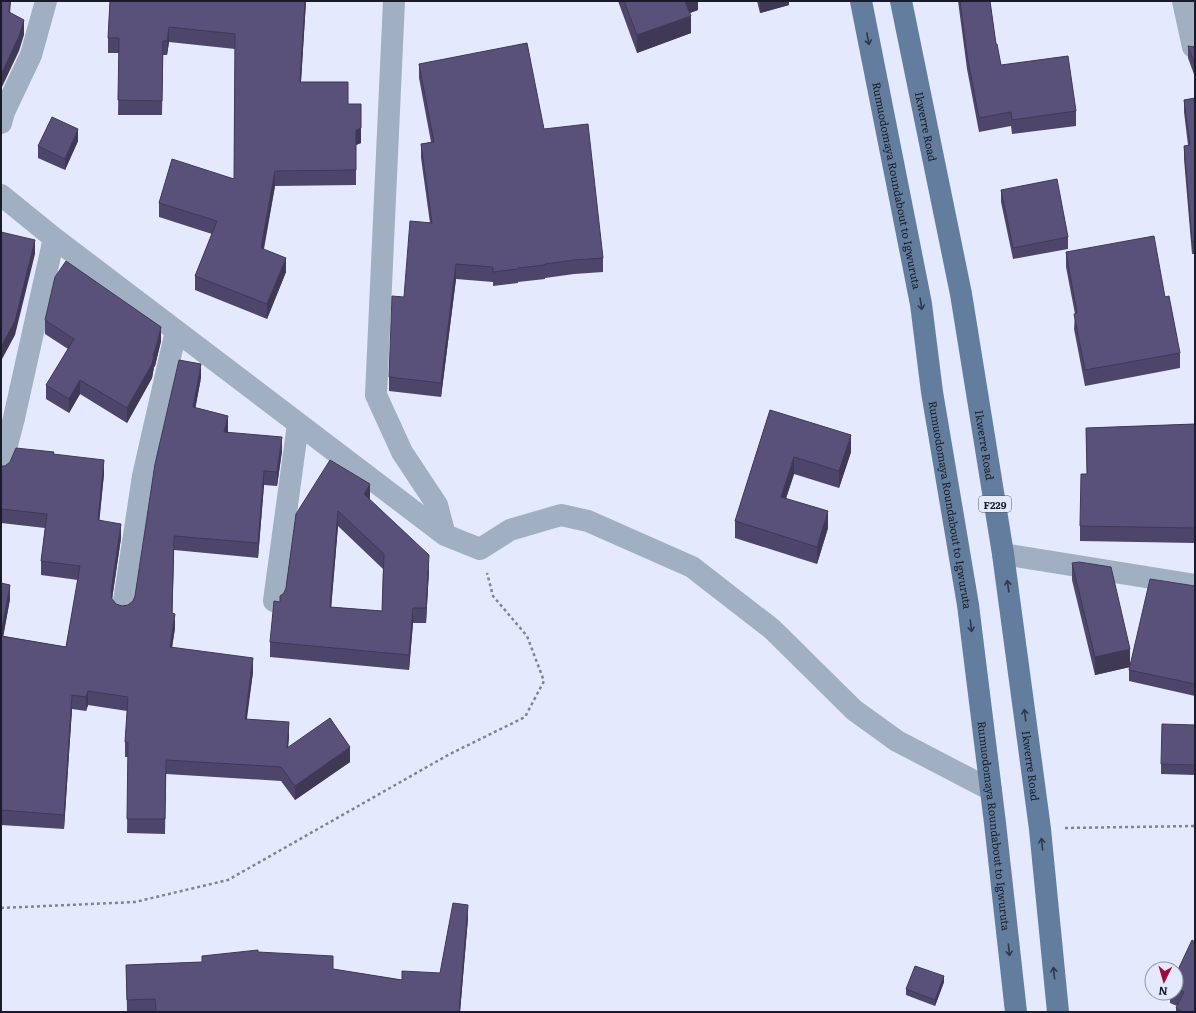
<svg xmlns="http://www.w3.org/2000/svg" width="1196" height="1013" viewBox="0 0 1196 1013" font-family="Literata,serif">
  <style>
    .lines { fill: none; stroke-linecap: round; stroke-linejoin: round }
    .path { stroke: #7f8393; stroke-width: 2.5; stroke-dasharray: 3 3; stroke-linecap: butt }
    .minor { stroke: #a0afc1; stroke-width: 22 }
    .primary { stroke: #627d9d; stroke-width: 22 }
    .wall { fill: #4d466a; fill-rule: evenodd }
    .shaded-wall { fill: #3f3956 }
    .building { fill: #5a517b; stroke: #3f3956; fill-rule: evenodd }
    .oneway { stroke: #2f394b }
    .labels { text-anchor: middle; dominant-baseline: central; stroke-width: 4; stroke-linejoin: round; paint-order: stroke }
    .shield { fill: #e4e9fd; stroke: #565a68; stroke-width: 1 }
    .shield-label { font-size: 10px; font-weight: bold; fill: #191c28 }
    .street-label { font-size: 11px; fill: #191c28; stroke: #e4e9fd }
  </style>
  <rect width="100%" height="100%" fill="#e4e9fd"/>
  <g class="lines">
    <path class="path" d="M1065 828 1195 826
      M1 908 135 902 228 880 448 755 525 717 544 681 527 636 493 596 487 573"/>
    <path class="minor" d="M394 1 376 395 402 452 437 505 445 535
      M1183 1 1193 47
      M1 123 4 112 31 55 46 1
      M1 195 54 238 445 535 480 549 510 530 561 515 588 521 692 567 772 629 854 710 897 741 991 790
      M1 468 14 418 54 238
      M1003 554 1195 585
      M274 601 298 424
      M123 608 143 476 176 331"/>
    <g class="primary">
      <path id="s1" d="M861 1 921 304 932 392 968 605 995 823 1016 1012"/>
      <path id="s2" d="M901 1 961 294 1003 554 1040 829 1058 1012"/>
    </g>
  </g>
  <path class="wall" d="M110 1H306L301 82 348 104 361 143 356 145V185L275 186 264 249 286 272 267 319 195 290V276L212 234 159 217V203L234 179 235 49 169 42 167 55H163L162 115H118L119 53H108V38Z
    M618 1H698V10L690 13 691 33 637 53Z
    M757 1H789V5L760 13Z
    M958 1H990L996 44 1001 65 1076 111V126L1012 134 1011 126 979 132 967 69Z
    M1188 46 1195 47V77L1188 58Z
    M419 64 544 129 603 258V272L574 274 545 278V279L518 282V283L493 286V282L456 279 441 397 389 391V377L404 297 430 223 421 158V144L431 142 419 78Z
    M1195 98V254H1192L1184 159V146L1188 145 1184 112V100Z
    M78 141 65 170 38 158V146Z
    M1001 190 1068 237V249L1013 259 1001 202Z
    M1066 252 1165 297 1180 353V368L1085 386 1074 329 1075 314 1066 267Z
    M45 320 161 341 155 366 154 367 152 378 127 423 80 394 69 413 46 399V385L68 349 45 334Z
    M201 378 195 408 228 430V432L282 451 277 486 264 485 258 558 174 550 172 613 175 628 172 647 253 672 246 720 289 736 288 747 350 762 295 800 281 781 166 774 165 834 127 833 128 757H125V742L127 711 88 705 86 711 72 709 64 829 1 825V583L10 599 3 636 66 647 78 580 41 575V561L45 528 1 523V466H5L54 454 104 474 99 521 121 538 112 599 116 604 122 606 128 605 133 601 135 596Z
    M770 410 851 452 839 488 794 474 786 498 828 528 817 564 735 538V521Z
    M1195 424V543L1080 541V526L1087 474 1086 428Z
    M370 499V500L429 570 426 623H413L409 670 270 657V642L280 602 286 588 296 514ZM338 526 383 569 382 611 331 607Z
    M1072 563 1130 664 1195 586V696L1129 681V670L1130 667 1095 675 1072 580Z
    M1195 725V775L1161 774V764Z
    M468 918 460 1012H127L126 965 202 962V956L258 952 333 969 402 980 440 973Z
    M1176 974 1195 1012H1176V1008L1177 1006 1170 1003V993H1176Z
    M944 982 935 1006 906 995V989Z"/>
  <path class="shaded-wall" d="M10 1H11L9 26V12Z
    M305 1H306L300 97V82Z
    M684 1H698V10L684 15Z
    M760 1H789V5L760 13Z
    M691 16V33L637 53V35Z
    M24 20V35L19 51 1 89V75Z
    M169 27V42L167 55V41Z
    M361 128V143L356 145V130Z
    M78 129V141L65 170V159Z
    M275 171V186L261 262V248Z
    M35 240V254L15 335 1 361V347Z
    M286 258V272L267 319V304Z
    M456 264V279L441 397V383Z
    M161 327V341L155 366 154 367 152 378 127 423V408L153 355Z
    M201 364V378L193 421V407Z
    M80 380V394L69 413V399Z
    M228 416V430L224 446V432Z
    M851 435V452L839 488V471Z
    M282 437V451L277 486V472Z
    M794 457V474L781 514V497Z
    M104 460V474L98 535V520Z
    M264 471V485L258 558V543Z
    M370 484V499L364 509V494Z
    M338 511V526L330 622V607Z
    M828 511V528L817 564V547Z
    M121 524V538L111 606V592Z
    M174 536V550L172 627V613Z
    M429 555V570L426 623V608Z
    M10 585V599L1 649V635Z
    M413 608V623L409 670V655Z
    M175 614V628L170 661V647Z
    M1130 649V667L1095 675V657Z
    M253 658V672L245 734V719Z
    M88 691V705L86 711V697Z
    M72 695V709L64 829V815Z
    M289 722V736L287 762V748Z
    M350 747V762L295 800V786Z
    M468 905V918L460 1012H459Z
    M944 976V982L935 1006V1000Z"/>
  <path class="building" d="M1 1H10L9 12 24 20 19 36 1 75Z
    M110 1H305L300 82H348V104H361V128L356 130V170L275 171 261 248 286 258 267 304 195 276 217 221 159 203 172 159 234 179 235 34 169 27 167 41H163L162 101 118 100 119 38H108Z
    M624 1H685L691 16 637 35Z
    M960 1H990L996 44H997L1001 65 1068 56 1076 111 1012 120 1011 112 979 118 967 55Z
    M527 43 544 129 588 124 603 258 574 260 545 264V265L518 268V269L493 272V267L456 264 441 383 389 377 392 296 404 297 410 221 432 223 421 144 434 142 419 64Z
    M1188 46 1195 47V65Z
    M1195 98V241L1192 242 1184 146 1190 145 1184 100Z
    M52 117 78 129 65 159 38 146Z
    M1057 179 1068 237 1013 248 1001 190Z
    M1 232 35 240 15 321 1 347Z
    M1154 236 1165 297 1169 296 1180 353 1085 370 1074 314 1077 313 1066 252Z
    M66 261 161 327 155 351 153 355H154L152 364 127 408 80 380 69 399 46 385 74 339 45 320 55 277Z
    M179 360 201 364 193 407 228 416 224 432 282 437 277 472 264 471 258 543 174 536 172 613 175 614 170 647 253 658 245 719 289 722 287 748 330 718 350 747 295 786 281 767 166 760 165 819H127L128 743 125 742 128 697 88 691 86 697 72 695 64 815 1 810V636L66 647 80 566 41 561 47 514 1 509V466H5L10 462 16 448 54 452 53 454 104 460 98 520 121 524 111 592 112 599 116 604 122 606 128 605 133 601 135 596 155 464Z
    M770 410 851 435 839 471 794 457 781 497 828 511 817 547 735 521Z
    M1195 424V528L1080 526 1081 474H1087L1086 428Z
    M330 460 370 484 364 494 429 555 426 608H413L409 655 270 642 274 601 280 602V596L284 593 286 588 296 514ZM338 511 384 554 382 611 330 607Z
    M1079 562 1111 567 1130 649 1095 657 1072 563Z
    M1150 579 1195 586V684L1129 670Z
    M1 583 10 585 1 635Z
    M1162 724 1195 725V765L1161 764Z
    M453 903 468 905 459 1012H156L155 999 127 1000 126 965 202 962V956L258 950V952L333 956V969L402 980V971L440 973Z
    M1192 940 1195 942V1012H1183L1176 1008 1184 992 1176 988V974Z
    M915 966 944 976 935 1000 906 989Z"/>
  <defs><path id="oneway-shaft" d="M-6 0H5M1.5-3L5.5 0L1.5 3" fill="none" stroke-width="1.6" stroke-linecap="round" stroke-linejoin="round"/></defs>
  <g class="oneway">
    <use href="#oneway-shaft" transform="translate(868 39) rotate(79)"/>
    <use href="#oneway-shaft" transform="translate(921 304) rotate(81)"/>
    <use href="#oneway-shaft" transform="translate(1008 586) rotate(-98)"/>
    <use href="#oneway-shaft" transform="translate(971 626) rotate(83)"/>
    <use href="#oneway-shaft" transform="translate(1025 715) rotate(-98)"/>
    <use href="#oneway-shaft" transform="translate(1042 844) rotate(-96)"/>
    <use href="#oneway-shaft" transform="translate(1009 950) rotate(84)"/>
    <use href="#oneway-shaft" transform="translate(1054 973) rotate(-96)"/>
  </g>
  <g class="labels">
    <rect class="shield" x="979" y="496" width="32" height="16" rx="3"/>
    <g class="shield-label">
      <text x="995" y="504">F229</text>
    </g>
    <g class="street-label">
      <text stroke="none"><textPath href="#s2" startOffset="128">Ikwerre Road</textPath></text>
      <text stroke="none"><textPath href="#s1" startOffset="188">Rumuodomaya Roundabout to Igwuruta</textPath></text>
      <text stroke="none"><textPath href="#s2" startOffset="452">Ikwerre Road</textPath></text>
      <text stroke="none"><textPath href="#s1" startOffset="512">Rumuodomaya Roundabout to Igwuruta</textPath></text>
      <text stroke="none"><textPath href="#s2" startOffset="776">Ikwerre Road</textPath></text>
      <text stroke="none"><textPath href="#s1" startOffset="836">Rumuodomaya Roundabout to Igwuruta</textPath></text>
    </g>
  </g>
  <rect width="1196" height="1013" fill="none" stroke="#191c28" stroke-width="4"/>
  <g transform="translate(1164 981) rotate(185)"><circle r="19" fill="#e4e9fd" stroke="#9397a8"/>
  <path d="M0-3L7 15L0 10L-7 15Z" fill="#a3073f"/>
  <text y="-6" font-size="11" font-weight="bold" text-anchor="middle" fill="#191c28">N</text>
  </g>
</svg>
